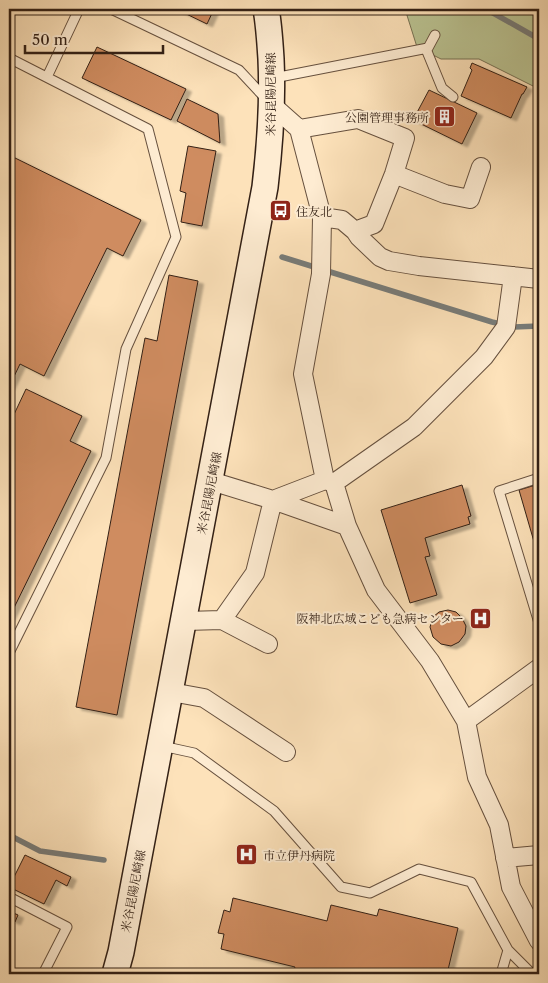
<svg xmlns="http://www.w3.org/2000/svg" width="548" height="983" viewBox="0 0 548 983" font-family="'Libre Caslon Text','Noto Serif JP',serif">
  <style>
    .green { fill: #bbc493; stroke: #777254 }
    .lines { fill: none; stroke-linecap: round; stroke-linejoin: round }
    .stream { stroke: #787c79; stroke-width: 5.5 }
    .building { fill: #cf8c60; stroke: #332015; filter: url(#shadow) }
    .lane-casing { stroke: #66503e; stroke-width: 11 }
    .street-casing { stroke: #66503e; stroke-width: 20 }
    .secondary-casing { stroke: #332015; stroke-width: 28 }
    .lane { stroke: #feecd2; stroke-width: 9 }
    .street { stroke: #feecd2; stroke-width: 18 }
    .secondary { stroke: #feecd2; stroke-width: 25 }
    .labels { text-anchor: middle; dominant-baseline: central; stroke-width: 4; stroke-linejoin: round; paint-order: stroke }
    .street-label { font-size: 12px; fill: #332015; stroke: #feecd2 }
    .poi-label { font-size: 12px; fill: #332015; stroke: #feecd2; text-anchor: end }
  </style>
  <defs>
    <filter id="shadow"><feDropShadow dx="5.5" dy="3" stdDeviation="1" flood-color="#0004"/></filter>
  </defs>
  <rect width="100%" height="100%" fill="#fde2ba"/>
  <filter id="stains"><feTurbulence type="fractalNoise" baseFrequency=".004" numOctaves="4"/><feColorMatrix values="0 0 0 0 .2 0 0 0 0 .09 0 0 0 0 .02 0 0 0 .5 -.17"/></filter>
  <radialGradient id="worn" r=".72"><stop offset=".6" stop-color="#630" stop-opacity="0"/><stop offset="1" stop-color="#630" stop-opacity=".3"/></radialGradient>
  <path class="green" d="M405 9H539V89L479 59H441L417 47Z"/>
  <g class="lines">
    <path class="stream" d="M486 9 539 39
      M282 257 492 322 514 327 539 326
      M9 835 40 851 104 860"/>
  </g>
  <path class="building" d="M176 9H214L207 24Z
    M97 47 186 89 171 120 82 78Z
    M472 63 527 87 523 94H522L511 118 461 96 472 70 470 68Z
    M429 90 477 113 462 144 413 120Z
    M187 99 218 114 220 143 177 121Z
    M188 146 216 151 202 226 181 222 186 193 180 191Z
    M9 155 141 220 123 256 107 248 44 376 20 364 9 387Z
    M169 275 198 281 117 715 76 707 145 338 157 341Z
    M26 389 82 416 70 441 91 451 9 618V425Z
    M539 484V559L519 490Z
    M462 485 471 516 468 517 470 524 425 538 430 556 425 557 437 595 410 603 381 510Z
    M448 610 456 612 462 618 466 626 465 634 459 642 451 646 441 644 433 637 430 627 433 617 439 612Z
    M25 855 71 877 67 886 56 880 44 904 9 887Z
    M233 898 327 921 331 905 377 916 379 909 458 928 447 974H412L389 969 388 974H293L295 967 221 949 224 934 218 933 224 910 230 912Z
    M9 911 18 915 15 922 9 919Z"/>
  <g class="lines">
    <defs>
      <path id="lane" d="M111 9 239 70 267 100
        M426 49 442 88 453 97
        M9 58 148 129 176 237 126 349 106 458 9 653
        M47 77 79 9
        M274 78 428 48 435 35
        M539 478 499 491 539 623
        M162 746 194 753 274 811 341 887 370 893 419 869 471 882 508 950 532 974
        M9 897 67 927 43 974
        M501 974 508 950"/>
      <path id="street" d="M272 105 299 129 322 217 321 274 303 374 325 480
        M299 129 358 119 405 138 394 174 374 224 355 231
        M394 174 445 194 470 199 481 167
        M322 217 342 220 355 231 359 237 380 257 389 261 419 266 539 279
        M211 481 273 500 347 526
        M334 483 414 427 484 357 506 327 513 276
        M273 500 325 480 334 483 347 526 376 590 430 661 466 721 477 777 499 825 511 887 539 941
        M222 620 268 644
        M185 621 222 620 255 573 273 500
        M171 692 204 698 286 752
        M466 721 539 668
        M505 858 539 855"/>
      <path id="secondary" d="M115 974 121 952C171 698 218 443 265 187 270 145 273 102 271 59 270 43 269 25 266 9"/>
    </defs>
    <use href="#lane" class="lane-casing"/>
    <use href="#street" class="street-casing"/>
    <use href="#secondary" class="secondary-casing"/>
    <use href="#lane" class="lane"/>
    <use href="#street" class="street"/>
    <use href="#secondary" class="secondary"/>
  </g>
  <defs>
    <symbol id="building-square" viewBox="-11 -11 22 22"><rect x="-9" y="-9" width="18" height="18" rx="4" fill="#8f2418" stroke="#feecd2"/><path d="M-4-6H4V6H1V3H-1V6H-4ZM-2.5-4.3h1.7v1.8h-1.7ZM.8-4.3h1.7v1.8H.8ZM-2.5-1h1.7V.8h-1.7ZM.8-1h1.7V.8H.8Z" fill="#fff"/></symbol>
    <symbol id="bus-square" viewBox="-11 -11 22 22"><rect x="-9" y="-9" width="18" height="18" rx="4" fill="#8f2418" stroke="#feecd2"/><path d="M-5-6H5V4H4V6H2V4H-2V6H-4V4H-5ZM-3.5-4V0h7V-4ZM-3.5 1.2v1.5H-2V1.2ZM2 1.2v1.5H3.5V1.2Z" fill="#fff"/></symbol>
    <symbol id="hospital-square" viewBox="-11 -11 22 22"><rect x="-9" y="-9" width="18" height="18" rx="4" fill="#8f2418" stroke="#feecd2"/><path d="M-5-5h3v3.5h4V-5h3V5h-3V1.5h-4V5h-3Z" fill="#fff"/></symbol>
  </defs>
  <g fill-rule="evenodd">
    <use href="#building-square" x="432" y="104" width="25" height="25"/>
    <use href="#bus-square" x="268" y="198" width="25" height="25"/>
    <use href="#hospital-square" x="468" y="606" width="25" height="25"/>
    <use href="#hospital-square" x="234" y="842" width="25" height="25"/>
  </g>
  <g class="labels">
    <g class="street-label">
      <text transform="translate(270 94) rotate(-90)">米谷昆陽尼崎線</text>
      <text transform="translate(209 493) rotate(-79)">米谷昆陽尼崎線</text>
      <text transform="translate(133 891) rotate(-79)">米谷昆陽尼崎線</text>
    </g>
    <g class="poi-label">
      <text x="429" y="117">公園管理事務所</text>
      <text x="296" y="211" text-anchor="start">住友北</text>
      <text x="464" y="618">阪神北広域こども急病センター</text>
      <text x="263" y="855" text-anchor="start">市立伊丹病院</text>
    </g>
  </g>
  <rect width="548" height="983" fill="none" stroke="#fde2ba" stroke-width="30"/>
  <rect x="10" y="10" width="528" height="963" fill="none" stroke="#332015" stroke-width="2.5"/>
  <rect x="15" y="15" width="518" height="953" fill="none" stroke="#332015"/>
  <path d="M25 45v8h138v-8" fill="none" stroke="#332015" stroke-width="2.5"/>
  <text x="32" y="45" font-size="15" fill="#332015" stroke="#feecd2" stroke-width="4" paint-order="stroke">50 m</text>
  <rect width="100%" height="100%" filter="url(#stains)"/>
  <rect width="100%" height="100%" fill="url(#worn)"/>
</svg>
